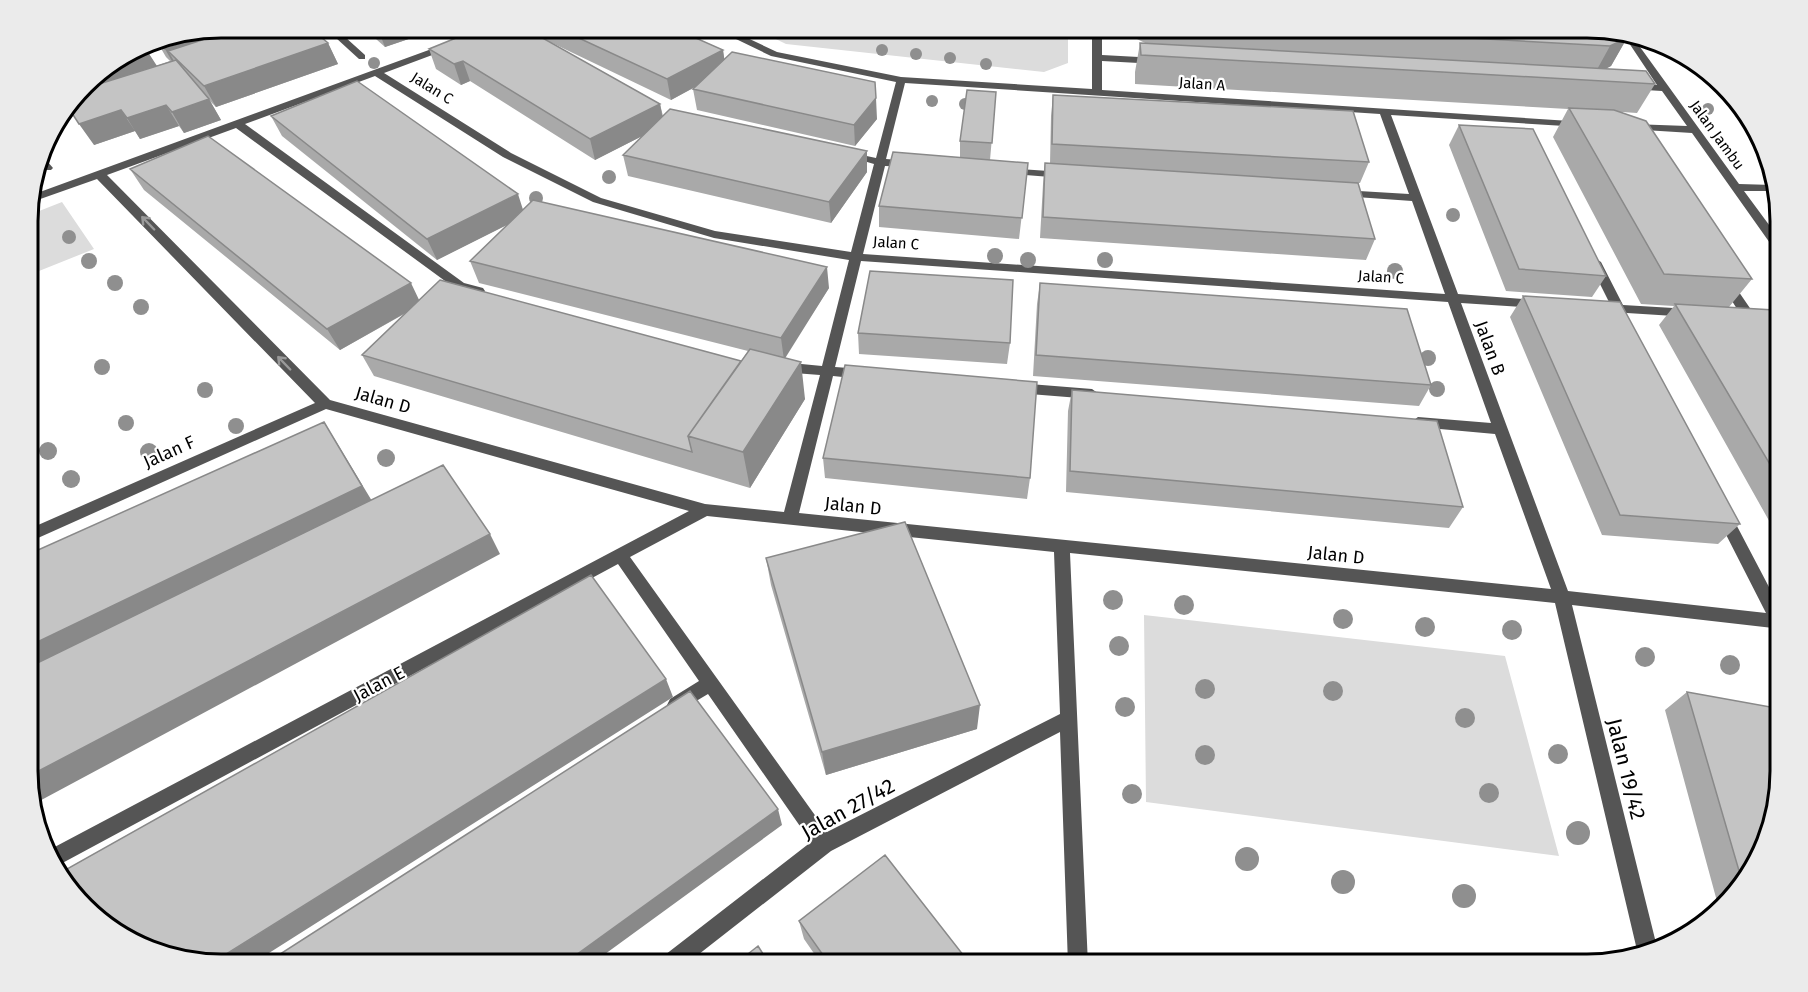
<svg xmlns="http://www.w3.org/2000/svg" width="1808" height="992" viewBox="0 0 1808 992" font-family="'Fira Sans',sans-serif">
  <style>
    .green { fill: #dcdcdc }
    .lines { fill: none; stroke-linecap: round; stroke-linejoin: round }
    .minor { fill: #555; fill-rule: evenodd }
    .tree { fill: #8f8f8f }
    .wall { fill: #a9a9a9 }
    .shaded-wall { fill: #898989 }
    .building { fill: #c4c4c4; stroke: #898989; stroke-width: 1.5 }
    .oneway { stroke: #999 }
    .labels { text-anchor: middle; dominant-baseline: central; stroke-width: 4.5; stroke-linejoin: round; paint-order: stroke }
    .far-street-label { font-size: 15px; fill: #000; stroke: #fff }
    .street-label { font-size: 18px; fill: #000; stroke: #fff }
    .near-street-label { font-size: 21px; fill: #000; stroke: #fff }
    .rim { fill: none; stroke: #000; stroke-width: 3 }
  </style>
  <rect width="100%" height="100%" fill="#fff"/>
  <path class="green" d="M751 27H1068V63L1044 72 786 44Z
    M62 202 94 249 29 275V215Z
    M1144 615 1505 656 1559 856 1146 802Z"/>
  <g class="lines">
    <path class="minor" d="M324 27H334L365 55V59H359Z
      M497 27H509L542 45 534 47Z
      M711 27H724L777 52 901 77 1092 89V27H1102V55L1157 58 1162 61 1157 64 1102 61V90L1585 122V126L1581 127 1391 115 1458 294 1537 300 1543 304 1537 308 1461 303 1568 591 1766 613 1715 513 1718 509H1728L1781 610V634L1775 632 1773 628 1572 605 1657 947 1638 953 1637 950 1555 603 1070 553 1088 965H1068L1060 732 831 851 685 965H658L661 958 811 842 708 694 676 713 670 711 667 705 670 699 699 681 618 564 55 867 49 850 689 511 326 409 29 542V529L315 403 97 179 29 203V196L448 43 451 44V48L384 73 511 153 601 198 715 231 851 252 874 164 843 155 848 152 876 158 896 82 771 56ZM375 76 503 157 593 202 714 238 849 260 822 366 781 362 774 367 781 372 820 375 784 512 705 504 330 400 107 175 236 128 456 289 479 295 483 294 485 291 483 288 464 283 245 124ZM905 83 1380 114 1409 194 1342 190 1336 193 1342 196 1412 201 1445 294 863 254 885 166 911 167 916 164 911 161 886 159ZM861 261 1448 302 1491 423 1418 417 1411 422 1418 427 1495 434 1551 589 799 513 833 376 862 379 869 374 862 369 835 367ZM707 516 1054 552 1060 714 827 832 630 557Z
      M1625 37 1635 40 1739 184 1773 185 1775 191H1744L1781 241V254L1777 253 1692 133 1628 129V125L1632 124 1687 126 1662 91 1629 89V85L1633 84 1657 85Z
      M41 154 53 168 51 170H43L39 163Z
      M1006 168 1063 172 1069 175 1063 178 1002 173 1000 171Z
      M1595 258 1601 262 1623 305 1690 309 1696 313 1690 317 1627 313V319H1617L1614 313 1602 311 1600 308 1602 305 1610 304 1589 262Z
      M1726 278 1730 279 1754 314 1755 317 1754 320H1744L1720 282Z
      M1017 383 1092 389 1099 394 1092 399 1017 393 1010 388Z"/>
  </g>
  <g class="tree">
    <circle cx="882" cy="50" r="6"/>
    <circle cx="916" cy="54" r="6"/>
    <circle cx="950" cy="58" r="6"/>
    <circle cx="374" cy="63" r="6"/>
    <circle cx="986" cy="64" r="6"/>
    <circle cx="932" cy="101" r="6"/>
    <circle cx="965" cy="104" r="6"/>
    <circle cx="1708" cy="109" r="6"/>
    <circle cx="609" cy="177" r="7"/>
    <circle cx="536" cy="198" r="7"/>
    <circle cx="1453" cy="215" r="7"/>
    <circle cx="69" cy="237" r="7"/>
    <circle cx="995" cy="256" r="8"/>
    <circle cx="1028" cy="260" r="8"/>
    <circle cx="1105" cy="260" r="8"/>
    <circle cx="89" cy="261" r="8"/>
    <circle cx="1395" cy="271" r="8"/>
    <circle cx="115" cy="283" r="8"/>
    <circle cx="141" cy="307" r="8"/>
    <circle cx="1428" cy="358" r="8"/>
    <circle cx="102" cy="367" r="8"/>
    <circle cx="1437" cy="389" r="8"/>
    <circle cx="205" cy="390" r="8"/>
    <circle cx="126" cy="423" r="8"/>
    <circle cx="236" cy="426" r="8"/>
    <circle cx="48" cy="451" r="9"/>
    <circle cx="149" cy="452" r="9"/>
    <circle cx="386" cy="458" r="9"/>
    <circle cx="71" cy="479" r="9"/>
    <circle cx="1113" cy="600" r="10"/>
    <circle cx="1184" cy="605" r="10"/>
    <circle cx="1343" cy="619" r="10"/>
    <circle cx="1425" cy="627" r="10"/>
    <circle cx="1512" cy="630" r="10"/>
    <circle cx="1119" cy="646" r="10"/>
    <circle cx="1645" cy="657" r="10"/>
    <circle cx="1730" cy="665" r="10"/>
    <circle cx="1205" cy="689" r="10"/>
    <circle cx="1333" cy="691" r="10"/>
    <circle cx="1125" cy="707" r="10"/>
    <circle cx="1465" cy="718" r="10"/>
    <circle cx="1558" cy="754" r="10"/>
    <circle cx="1205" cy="755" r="10"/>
    <circle cx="1489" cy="793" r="10"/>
    <circle cx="1132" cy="794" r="10"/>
    <circle cx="1578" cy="833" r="12"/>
    <circle cx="1247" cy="859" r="12"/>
    <circle cx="1343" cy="882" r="12"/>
    <circle cx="1464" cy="896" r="12"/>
  </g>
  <path class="wall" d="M221 27 290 31 328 43 338 64 216 107 210 101 221 120 184 133 179 126 140 139 135 131 94 145 93 75 147 42H151L143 44 156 66 170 61 166 57 156 40Z
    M366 27H444L385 47 367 31Z
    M536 27H671L723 50 724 60 877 119 855 146 697 110 693 89 697 86 671 100 550 42 660 104 663 116 867 172 831 223 628 176 623 155 642 136 595 160 470 81 461 85 436 69 429 49 520 37 539 36Z
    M1135 27H1587L1627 38 1611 66 1605 69 1655 84 1637 113 1622 112 1752 279 1729 307 1781 320V542L1659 325 1674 306 1641 304 1553 137 1568 109 1135 84V72L1140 43H1145L1135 38Z
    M996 92 990 160 1028 163 1019 239 879 227V206L960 157V141Z
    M1053 95 1369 162 1360 183H1358L1375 239 1366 260 1040 238 1043 184 1045 163 1050 164 1051 116Z
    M271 116 523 209 829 288 784 358 805 399 750 488 374 376 362 355 406 313 340 350 144 190 130 169 419 300 741 361 748 351 479 283 470 261 508 224 437 260 282 136Z
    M1459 125 1606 276 1592 297 1506 291 1449 145Z
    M1040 283 1431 385 1419 406 1033 376 1037 304Z
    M1523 296 1740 524 1718 544 1602 535 1510 317Z
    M858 333 1010 343 1007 364 859 354Z
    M1072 390 1463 507 1449 528 1066 492 1068 411Z
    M823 458 1030 478 1027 499 825 478Z
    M766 558 977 729 826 775 771 585Z
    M1687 692 1755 868 1718 905 1665 710Z
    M799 921 971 965H822L804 939Z"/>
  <path class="shaded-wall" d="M221 27H270L168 51 179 69 177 70 165 49Z
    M377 27H444L385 47Z
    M1627 38 1611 66 1594 75 1610 46Z
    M328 43 338 64 216 107 204 86Z
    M144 46 157 66 82 89 93 75 137 48Z
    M723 50 726 70 671 100 667 79Z
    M463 61 470 81 461 85 454 64Z
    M876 98 877 119 855 146 854 125Z
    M209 99 221 120 184 133 172 112Z
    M660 104 664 125 595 160 590 139Z
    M166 105 179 126 140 139 127 118Z
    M121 110 135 131 94 145 79 124Z
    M867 151V172L831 223 829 202Z
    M518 194 525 216 437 260 427 239Z
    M827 267 829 288 784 360 781 338Z
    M411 283 421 304 340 350 327 329Z
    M801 362 805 399 750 488 743 452Z
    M324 422 337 443 375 506 29 676V646Z
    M490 534 500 554 32 805 29 796V776Z
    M666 679 673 697 250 965H221L212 963Z
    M980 705 977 729 826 775 822 752Z
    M778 809 782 825 590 965H562Z"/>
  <path class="building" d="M221 27H237L165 49 157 40Z
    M242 27H285L290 31 304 27H309L328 43 204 86 168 51Z
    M483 27H502L520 37 532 32 660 104 590 139 463 61 454 64 429 49Z
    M555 27H671L723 50 667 79Z
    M1274 27H1587L1627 38 1610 46Z
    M1140 43 1646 71 1655 84 1141 55Z
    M732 52 875 82 876 98 854 125 693 89Z
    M176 60 209 99 172 112 166 105 127 118 121 110 79 124 68 107 83 89Z
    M357 81 518 194 427 239 271 116Z
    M967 90 996 92 992 143 960 141Z
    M1053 95 1353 111 1369 162 1052 144Z
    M1569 108 1614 110 1646 121 1752 279 1664 274Z
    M670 109 867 151 829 202 623 155Z
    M1459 125 1533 129 1606 276 1519 269Z
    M208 136 411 283 327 329 130 169Z
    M893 152 1028 163 1022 218 879 206Z
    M1045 163 1358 183 1375 239 1043 217Z
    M533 200 827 267 781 338 470 261Z
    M870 271 1013 280 1010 343 858 333Z
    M440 280 741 361 688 436 692 452 362 355Z
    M1040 283 1407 309 1431 385 1036 355Z
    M1523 296 1620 302 1740 524 1620 515Z
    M1675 304 1774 310 1781 320V483Z
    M750 349 801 362 743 452 688 436Z
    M845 365 1037 382 1030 478 823 458Z
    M1072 390 1437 421 1463 507 1070 471Z
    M324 422 362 486 29 646V554Z
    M443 465 490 534 29 776V667Z
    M905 522 980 705 822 752 766 558Z
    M591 575 666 679 212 963 124 939 60 879 58 874Z
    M690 691 778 809 562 965H263Z
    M1687 692 1781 709V783L1755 868 1742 881Z
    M885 855 971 965H830L799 921Z
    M758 946 770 965H734Z"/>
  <defs><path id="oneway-shaft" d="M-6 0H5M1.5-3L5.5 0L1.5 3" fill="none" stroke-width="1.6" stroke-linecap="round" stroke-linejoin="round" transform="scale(1.5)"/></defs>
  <g class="oneway">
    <use href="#oneway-shaft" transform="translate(148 223) rotate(-134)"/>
    <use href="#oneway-shaft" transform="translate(284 363) rotate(-134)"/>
  </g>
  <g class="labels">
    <g class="far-street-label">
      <text transform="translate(1202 84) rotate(4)">Jalan A</text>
      <text transform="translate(432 88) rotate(32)">Jalan C</text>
      <text transform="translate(1717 135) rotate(54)">Jalan Jambu</text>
      <text transform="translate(896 243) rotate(4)">Jalan C</text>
      <text transform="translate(1381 277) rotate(4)">Jalan C</text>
    </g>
    <g class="street-label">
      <text transform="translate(1490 348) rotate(70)">Jalan B</text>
      <text transform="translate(383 400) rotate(16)">Jalan D</text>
      <text transform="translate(169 452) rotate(-24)">Jalan F</text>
      <text transform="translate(853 506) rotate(6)">Jalan D</text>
      <text transform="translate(1336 555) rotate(6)">Jalan D</text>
      <text transform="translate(379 684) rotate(-28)">Jalan E</text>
    </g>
    <g class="near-street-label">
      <text transform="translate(1626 769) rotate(76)">Jalan 19/42</text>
      <text transform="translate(848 809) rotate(-29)">Jalan 27/42</text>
    </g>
  </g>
  <path d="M0 0H1808V992H0ZM221 38H1587A183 183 0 0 1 1770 221V771A183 183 0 0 1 1587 954H221A183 183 0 0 1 38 771V221A183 183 0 0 1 221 38Z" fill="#ebebeb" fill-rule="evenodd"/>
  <path class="rim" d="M221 38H1587A183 183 0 0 1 1770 221V771A183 183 0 0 1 1587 954H221A183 183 0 0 1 38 771V221A183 183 0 0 1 221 38Z"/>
</svg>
